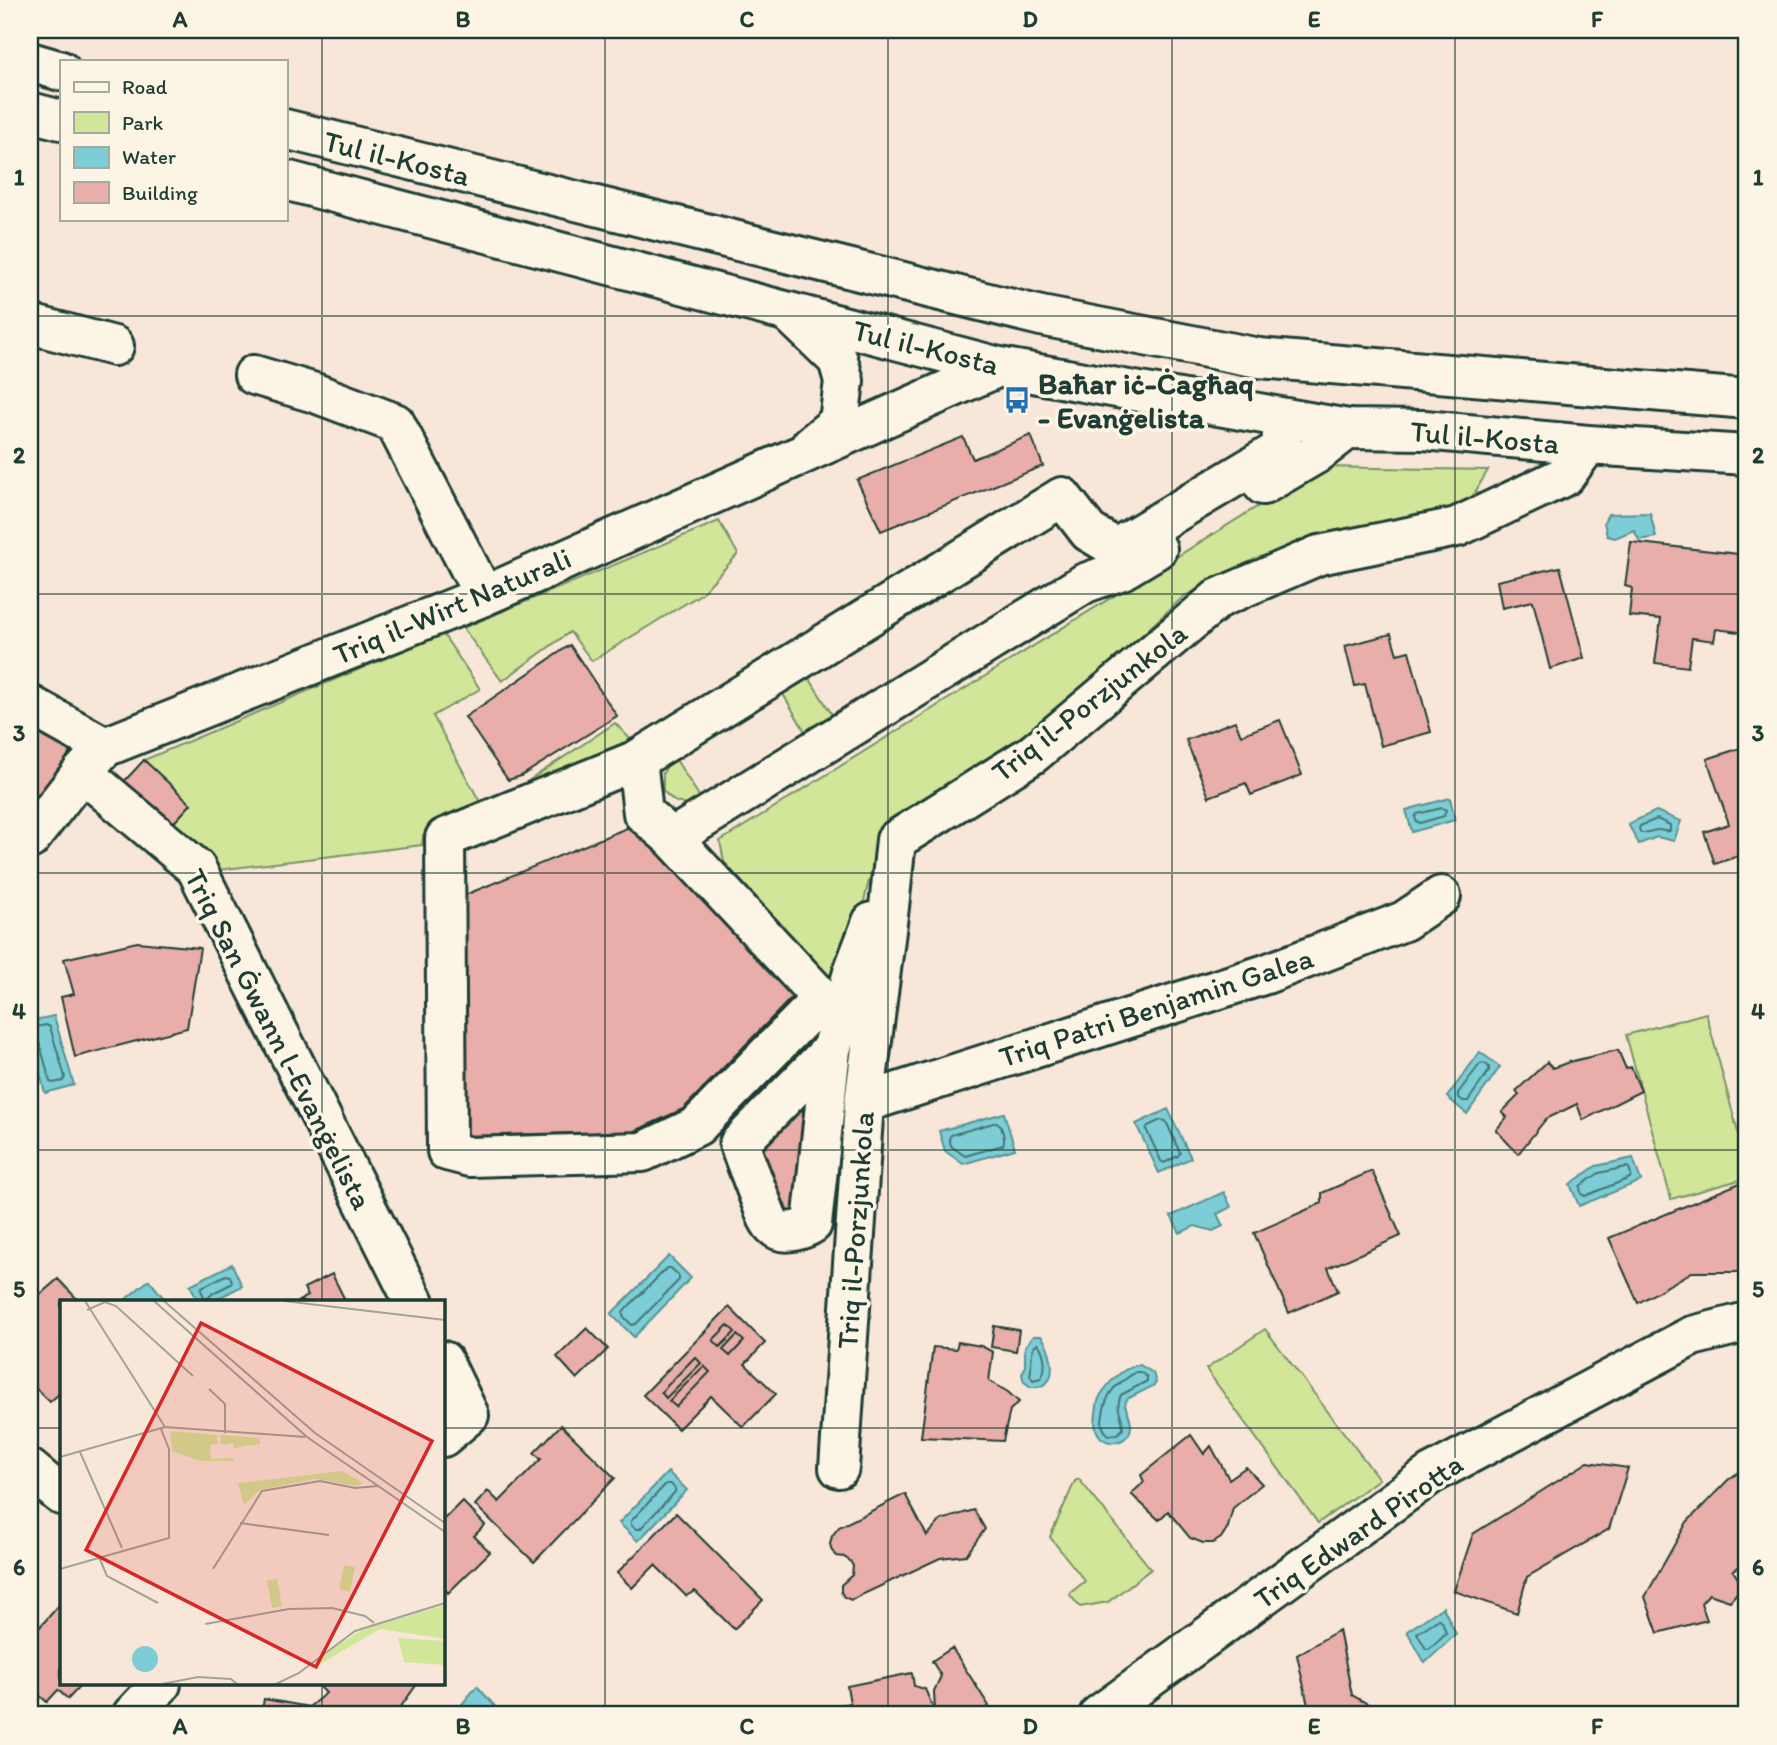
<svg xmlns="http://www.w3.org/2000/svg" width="1777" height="1745" viewBox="0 0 1777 1745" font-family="Itim,sans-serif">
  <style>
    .green { fill: #d2e69a; stroke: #789267; stroke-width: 2 }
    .water { fill: #7dcdd6; stroke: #579395; stroke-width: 2 }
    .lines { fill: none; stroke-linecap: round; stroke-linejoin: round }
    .shore { stroke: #457775; stroke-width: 2 }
    .building { fill: #e9aea9; stroke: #1f3d34; stroke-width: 2 }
    .minor-casing { stroke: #1f3d34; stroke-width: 44 }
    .highway-casing { stroke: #1f3d34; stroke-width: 44 }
    .minor { stroke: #fcf5e5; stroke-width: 38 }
    .highway { stroke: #fcf5e5; stroke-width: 38 }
    .grid { fill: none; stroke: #1f3d34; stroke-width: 2; stroke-opacity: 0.55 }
    .labels { text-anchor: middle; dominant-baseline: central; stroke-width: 7; stroke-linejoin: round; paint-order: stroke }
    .street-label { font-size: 30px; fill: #1f3d34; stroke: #fcf5e5 }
    .poi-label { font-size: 30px; font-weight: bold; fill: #1f3d34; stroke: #fcf5e5; text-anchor: start }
    .inset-road { fill: none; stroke: #a1a397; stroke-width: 2 }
    .view { fill: #d62828; fill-opacity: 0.15; stroke: #d62828; stroke-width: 3.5 }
    .inset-edge { fill: none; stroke: #1f3d34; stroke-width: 3.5 }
    .neatline { fill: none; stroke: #1f3d34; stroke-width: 2.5 }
    .grid-label { font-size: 23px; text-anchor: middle; font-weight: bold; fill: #1f3d34 }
  </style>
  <rect width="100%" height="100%" fill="#f8e7d9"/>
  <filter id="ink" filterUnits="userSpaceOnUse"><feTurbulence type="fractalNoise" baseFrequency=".0143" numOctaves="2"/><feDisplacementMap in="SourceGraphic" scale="14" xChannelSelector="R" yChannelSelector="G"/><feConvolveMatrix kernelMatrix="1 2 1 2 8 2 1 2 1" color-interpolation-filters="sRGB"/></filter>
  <g filter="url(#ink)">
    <path class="green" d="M1321 467 1488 470 1463 513 1276 553 1184 596 1088 685 997 755 880 835 860 918 829 979 724 862 720 841Z
      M719 521 738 554 701 594 592 661 570 632 502 681 463 628Z
      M443 634 480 689 433 716 480 802 525 783 615 723 633 742 623 752 423 835 422 845 218 870 166 831 191 804 144 760Z
      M806 673 833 716 806 733 780 689Z
      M673 755 701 799 685 805 674 801 663 791V773Z
      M1706 1013 1747 1166V1178L1671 1199 1626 1035Z
      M1265 1329 1379 1479 1318 1523 1206 1369Z
      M1079 1479 1151 1569 1108 1602 1080 1607 1069 1594 1085 1581 1050 1537 1075 1481Z"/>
    <path class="water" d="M1650 513 1656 537 1639 540 1634 530 1615 538 1607 536 1604 522 1608 514Z
      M1450 798 1455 820 1412 832 1406 810Z
      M1656 811 1681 821 1674 841 1657 837 1639 844 1628 824Z
      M54 1016 74 1085 45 1093 30 1034V1021Z
      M1480 1052 1500 1067 1467 1114 1447 1097Z
      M1168 1109 1191 1158 1159 1173 1136 1124Z
      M1004 1113 1015 1149 963 1164 945 1151 939 1131Z
      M1633 1158 1641 1181 1579 1206 1570 1184 1596 1166Z
      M1224 1192 1231 1207 1217 1214 1223 1226 1213 1231 1195 1226 1180 1233 1171 1216Z
      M669 1256 691 1278 634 1337 611 1314Z
      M232 1264 242 1286 211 1302H199L190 1285Z
      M149 1280 167 1302H128L126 1299Z
      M1033 1336H1041C1050 1346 1059 1378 1043 1385 1040 1387 1034 1387 1031 1387L1024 1382 1022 1374 1025 1367V1346Z
      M1140 1365 1153 1373 1156 1383 1153 1386 1127 1399 1125 1405C1127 1411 1131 1419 1131 1426 1130 1449 1089 1450 1096 1414 1097 1403 1098 1397 1105 1389 1113 1378 1126 1366 1140 1365Z
      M668 1472 687 1490 638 1541 619 1523Z
      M1443 1607 1456 1634 1425 1663 1407 1631Z
      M477 1686 500 1712 496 1715H453Z"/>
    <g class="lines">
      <path class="shore" d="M1442 808 1446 810 1444 816 1420 823 1416 821 1415 817 1417 814Z
        M1657 819 1670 825V831C1665 832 1663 830 1658 830 1651 830 1647 834 1641 833L1639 829 1640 826Z
        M30 1028 46 1025 50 1027 65 1077 63 1081 53 1083 50 1082 40 1044 35 1040 30 1039
        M1484 1063 1489 1067V1071L1468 1101H1463L1458 1097V1093L1480 1064Z
        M1161 1120 1166 1121 1180 1153 1178 1156 1164 1163 1161 1161 1146 1129 1148 1126Z
        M997 1122C1002 1126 1006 1140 1003 1145L965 1156 951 1146 949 1138 951 1135Z
        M1626 1167 1629 1168 1631 1174 1630 1178 1585 1196 1581 1194 1580 1186 1599 1173Z
        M667 1268H671L679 1276V1280L636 1324 632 1325 623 1316V1312Z
        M226 1275 230 1276 232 1281 231 1284 213 1293 208 1298 204 1297 201 1290 202 1287Z
        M1038 1344C1045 1352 1047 1369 1041 1378L1033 1380 1030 1375C1033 1365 1029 1352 1035 1345Z
        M1136 1372H1140L1147 1377V1381L1121 1395C1114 1410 1124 1415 1123 1429L1117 1434 1108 1435C1102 1428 1101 1423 1103 1414 1107 1390 1116 1385 1136 1372Z
        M666 1484H671L675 1489V1492L640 1529H636L631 1525V1521Z
        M1439 1619 1442 1621 1446 1633 1429 1649H1426L1417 1633Z"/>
    </g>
    <path class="building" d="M1031 435 1043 466 881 531 857 480 963 437 973 459Z
      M1631 542 1747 555V633L1716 629 1714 641 1692 638 1688 667 1655 663 1661 619 1629 616 1632 588 1625 586Z
      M1560 567 1584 658 1550 669 1533 601 1502 608 1497 581Z
      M1391 634 1397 654 1409 651 1431 732 1381 746 1365 684 1355 686 1345 646Z
      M570 645 617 716 521 776 508 780 465 717Z
      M1280 720 1302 775 1251 795 1246 783 1209 797 1186 740 1235 721 1241 735Z
      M30 721 70 752 30 822Z
      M1747 746V853L1715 864 1704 832 1729 824 1707 759Z
      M144 760 191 804 166 831 119 787Z
      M634 825 800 989 683 1109 633 1132 464 1136 465 895Z
      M137 942 200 948 187 1028 75 1057 61 997 74 994 64 959Z
      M1618 1050 1626 1069 1631 1067 1641 1091 1583 1120 1577 1104 1546 1119 1518 1154 1496 1130 1507 1117 1502 1112 1519 1095 1516 1091 1547 1062 1553 1068 1569 1062Z
      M802 1088 810 1207 778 1225 748 1147Z
      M1372 1171 1401 1236 1328 1268 1338 1291 1289 1313 1254 1233 1322 1203V1193Z
      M1747 1180V1272H1692L1638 1303 1609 1238Z
      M332 1274 346 1302H297L308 1296 304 1288Z
      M58 1279 80 1302H61V1392L50 1402 30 1383V1303Z
      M729 1307 765 1343 745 1364 776 1394 743 1427 711 1396 678 1429 643 1395Z
      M728 1325 735 1332 720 1347 713 1340Z
      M994 1326 1019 1330 1016 1351 991 1347Z
      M587 1328 608 1349 577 1379 557 1357Z
      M737 1335 744 1341 730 1356 723 1350Z
      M958 1342 981 1346 993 1352 989 1381 1008 1392 1019 1402 1010 1410 1003 1441 921 1437 933 1347 956 1349Z
      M695 1357 701 1363 666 1398 661 1392Z
      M704 1366 710 1372 676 1407 669 1401Z
      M561 1425 615 1478 534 1562 475 1505 488 1491 499 1502 541 1459 534 1453Z
      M1191 1435 1204 1454 1211 1446 1229 1479 1246 1467 1262 1484 1233 1508 1228 1527 1221 1538 1213 1543H1203L1190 1538 1168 1511 1159 1520 1131 1494 1144 1482 1141 1475Z
      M1588 1462 1628 1468 1609 1529 1527 1577 1517 1613 1454 1591 1473 1534Z
      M1747 1466V1560L1733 1571 1739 1580 1737 1593 1730 1601 1709 1594 1701 1603 1707 1620 1658 1633 1645 1597 1687 1522 1728 1480Z
      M905 1494 927 1536 941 1520 974 1510 985 1529 966 1555 940 1558 851 1600 844 1597 841 1592V1585L852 1575 853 1566 850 1561 844 1557 837 1556 832 1551 830 1544 832 1536 839 1527Z
      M462 1501 485 1525 474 1536 490 1552 448 1593 443 1587V1520Z
      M676 1513 763 1600 734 1629 695 1591 686 1596 655 1565 632 1588 617 1573Z
      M61 1603V1684H82L68 1699 58 1690 47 1702 30 1687V1638Z
      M1339 1630 1352 1695 1375 1708 1374 1715H1310L1297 1655Z
      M952 1648 989 1706 975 1715H796V1714L850 1703 847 1686 912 1673 914 1686 925 1689 935 1712 934 1691 941 1676 932 1661Z
      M317 1684H417L395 1715H261L264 1699 309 1707 326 1693Z"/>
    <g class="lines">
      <defs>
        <path id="minor" d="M788 312 838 360 844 381 839 422 811 445
          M30 324 114 346
          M254 375 315 393 395 423 484 596
          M1263 485 1316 454 1348 429
          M30 705 105 747
          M637 760 643 813 672 838 815 991 812 1009 697 1126 643 1152 470 1157 447 1151 445 838 637 760 1062 497 1089 532 1116 548 1281 449 1283 418
          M82 772 196 868 414 1302
          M672 838 1085 583 1122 570 1157 549
          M30 839 82 772 105 747 484 596 999 367
          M831 1050 812 1224C803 1230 783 1236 774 1227 771 1225 769 1221 767 1217L739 1144Z
          M831 1050 854 969 872 922
          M864 1103 1266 974 1404 921 1441 896
          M443 1361 469 1415 443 1437
          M839 1468 864 1103 889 907 896 840 1033 754 1219 598 1319 555 1457 527 1565 476 1588 445
          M30 1469 61 1495
          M132 1715 161 1684
          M1099 1715 1431 1474 1692 1336 1747 1322"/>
        <path id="highway" d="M30 62 61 71
          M30 112 61 120
          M285 129 1041 316 1259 358 1747 399
          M285 180 999 367 1348 429 1424 430 1588 445 1747 455"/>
      </defs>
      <use href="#minor" class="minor-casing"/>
      <use href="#highway" class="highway-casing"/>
      <use href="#minor" class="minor"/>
      <use href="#highway" class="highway"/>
    </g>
  </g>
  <path class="grid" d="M322 30V1302M605 30V1715M888 30V1715M1172 30V1715M1455 30V1715M30 316H1747M30 594H1747M30 873H1747M30 1150H1747M30 1428H61M443 1428H1747M322 1684V1715"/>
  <defs>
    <symbol id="bus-bare" viewBox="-9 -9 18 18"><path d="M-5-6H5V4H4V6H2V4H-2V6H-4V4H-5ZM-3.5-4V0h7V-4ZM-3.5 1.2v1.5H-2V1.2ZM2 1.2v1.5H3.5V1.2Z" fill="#1f6fb2" stroke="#fcf5e5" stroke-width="2.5" paint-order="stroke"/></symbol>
  </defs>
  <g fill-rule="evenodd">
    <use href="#bus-bare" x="998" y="381" width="38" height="38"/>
  </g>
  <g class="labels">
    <g class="street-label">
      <text transform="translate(397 158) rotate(14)">Tul il-Kosta</text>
      <text transform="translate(926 347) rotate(14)">Tul il-Kosta</text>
      <text transform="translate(1485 437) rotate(5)">Tul il-Kosta</text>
      <text transform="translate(452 606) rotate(-23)">Triq il-Wirt Naturali</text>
      <text transform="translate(1089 702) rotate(-38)">Triq il-Porzjunkola</text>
      <text transform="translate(1156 1007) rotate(-18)">Triq Patri Benjamin Galea</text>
      <text transform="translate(279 1039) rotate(63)">Triq San Ġwann l-Evanġelista</text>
      <text transform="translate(855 1230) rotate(-86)">Triq il-Porzjunkola</text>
      <text transform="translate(1358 1531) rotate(-35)">Triq Edward Pirotta</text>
    </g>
    <g class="poi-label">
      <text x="1038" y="383">Baħar iċ-Ċagħaq<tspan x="1038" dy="34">- Evanġelista</tspan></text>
    </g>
  </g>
  <g transform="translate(60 1300)">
    <rect width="385" height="385" fill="#f8e7d9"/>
    <path d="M110 131 157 135 158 144 150 145 151 159 173 158 174 161H140L112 151ZM160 135 200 138V144L174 148 173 143 161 145ZM282 171 303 183 297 186 255 179 200 190 184 205 178 183ZM284 265 295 267 290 292 279 289ZM217 279 222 306 212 308 207 280ZM385 305V339L320 329 250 370 274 347 304 329ZM338 338 385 341V365L344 362Z" fill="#d2e69a"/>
    <path d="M72 359a13 13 0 1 1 26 0a13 13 0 1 1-26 0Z" fill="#7dcdd6"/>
    <path class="inset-road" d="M25 1 105 127M94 1 247 137 385 232M104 1 255 133 385 223M224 1 385 20M27 10 45 2 56 6 133 76M149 89 165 104V133M20 152 62 248M0 157 105 127 245 137M180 223 269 235M39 257 47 276 98 303M0 269 109 238V149L101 129M153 269 202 191 260 181 295 188 318 186M145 324 229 309 272 308 305 316 314 323M102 384 138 377 171 379 177 384M216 384 239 373 295 331 385 303"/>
    <path class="view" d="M141 23 372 141 256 367 26 250Z"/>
    <rect width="385" height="385" class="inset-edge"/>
  </g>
  <rect width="1777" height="1745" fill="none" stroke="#fcf5e5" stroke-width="77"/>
  <rect x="60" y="60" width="228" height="161" fill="#fcf5e5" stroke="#a4ab9e" stroke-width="2"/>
  <rect x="74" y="82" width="35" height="10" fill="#fcf5e5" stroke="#a4ab9e" stroke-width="2"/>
  <text x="122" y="94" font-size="21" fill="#1f3d34">Road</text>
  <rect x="74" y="112" width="35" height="21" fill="#d2e69a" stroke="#a4ab9e" stroke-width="2"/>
  <text x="122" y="130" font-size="21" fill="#1f3d34">Park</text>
  <rect x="74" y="147" width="35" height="21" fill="#7dcdd6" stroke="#a4ab9e" stroke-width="2"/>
  <text x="122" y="164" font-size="21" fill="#1f3d34">Water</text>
  <rect x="74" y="182" width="35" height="21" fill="#e9aea9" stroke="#a4ab9e" stroke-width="2"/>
  <text x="122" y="200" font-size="21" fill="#1f3d34">Building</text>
  <rect x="38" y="38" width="1700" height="1668" class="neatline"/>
  <g class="grid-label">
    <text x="180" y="27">A</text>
    <text x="463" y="27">B</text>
    <text x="747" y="27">C</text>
    <text x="1030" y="27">D</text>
    <text x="1314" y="27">E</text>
    <text x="1597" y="27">F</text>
    <text x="19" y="185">1</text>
    <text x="1758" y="185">1</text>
    <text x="19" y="463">2</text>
    <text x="1758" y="463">2</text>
    <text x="19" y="741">3</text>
    <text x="1758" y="741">3</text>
    <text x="19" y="1019">4</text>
    <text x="1758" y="1019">4</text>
    <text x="19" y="1297">5</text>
    <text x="1758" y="1297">5</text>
    <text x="19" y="1575">6</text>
    <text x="1758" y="1575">6</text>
    <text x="180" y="1734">A</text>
    <text x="463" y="1734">B</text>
    <text x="747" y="1734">C</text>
    <text x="1030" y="1734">D</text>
    <text x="1314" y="1734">E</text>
    <text x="1597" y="1734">F</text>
  </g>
</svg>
